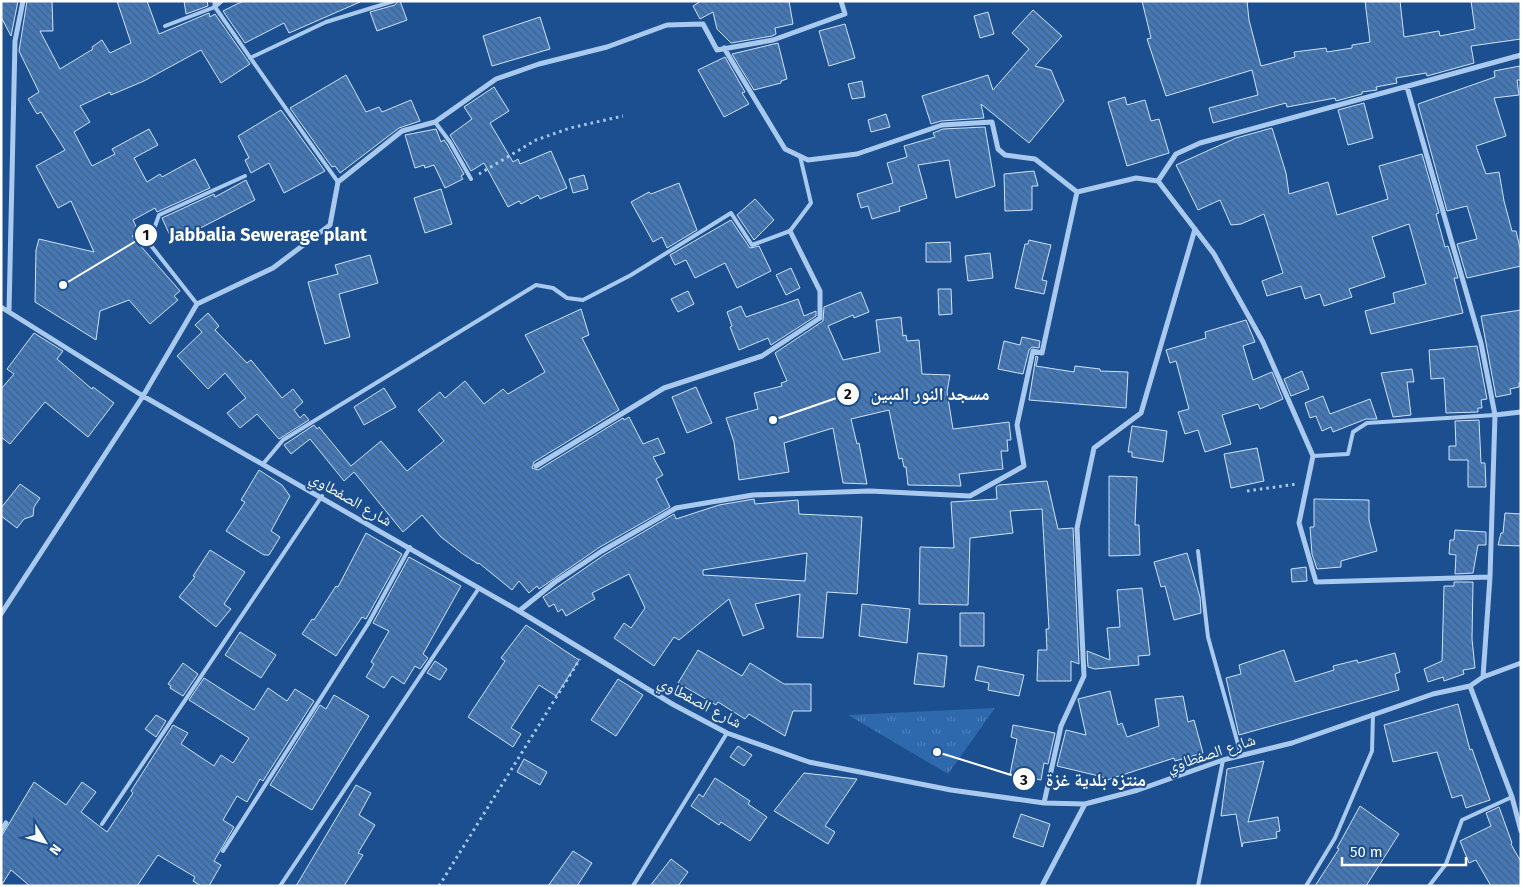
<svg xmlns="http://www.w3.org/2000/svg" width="1522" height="887" viewBox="0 0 1522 887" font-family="'Fira Sans','Noto Naskh Arabic',sans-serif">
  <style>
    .grass { fill: url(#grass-tufts) }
    .building { fill: url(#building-back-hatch); stroke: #cfe3fa; fill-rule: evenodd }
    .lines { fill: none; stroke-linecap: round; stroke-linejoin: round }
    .path { stroke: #a9c9ee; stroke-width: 3; stroke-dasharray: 2.5 4; stroke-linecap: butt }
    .lane { stroke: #a9c9ee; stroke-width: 4 }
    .street { stroke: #a9c9ee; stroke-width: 5 }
    .labels { text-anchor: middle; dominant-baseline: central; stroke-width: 4; stroke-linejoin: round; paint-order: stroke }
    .street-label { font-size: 16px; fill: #fff; stroke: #1b4f8f }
    .leader { fill: none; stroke: #fff; stroke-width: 2 }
    .callout-dot { fill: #fff; stroke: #1b4f8f; stroke-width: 2 }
    .mark-label { font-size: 15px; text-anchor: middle; font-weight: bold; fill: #111 }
    .callout-label { font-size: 18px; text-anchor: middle; font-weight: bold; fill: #fff; stroke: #1b4f8f; stroke-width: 4; stroke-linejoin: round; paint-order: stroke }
  </style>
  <defs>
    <pattern id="grass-tufts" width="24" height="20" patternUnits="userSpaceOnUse" patternTransform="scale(1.25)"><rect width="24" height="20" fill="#2e69ad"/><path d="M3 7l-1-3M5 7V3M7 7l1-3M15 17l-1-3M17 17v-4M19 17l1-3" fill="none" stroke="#4d80b9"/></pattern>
    <pattern id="building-back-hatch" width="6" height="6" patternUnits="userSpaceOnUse" patternTransform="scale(1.25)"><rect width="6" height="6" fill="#4478b7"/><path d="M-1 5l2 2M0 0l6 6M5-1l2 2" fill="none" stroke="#486282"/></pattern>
  </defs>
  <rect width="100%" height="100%" fill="#1b4f8f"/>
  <path class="grass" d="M995 708 948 774 848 715Z"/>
  <path class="building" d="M1 1H18L11 36 1 17Z
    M27 1H52L53 31H40L60 69 93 49 92 47 102 40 110 53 131 43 117 1H147L159 34 209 13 210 17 215 14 250 64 221 83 201 50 144 81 111 95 110 92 80 106 90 122 74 132 92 166 115 154 112 149 149 129 158 145 134 158 147 182 160 174 162 177 195 159 210 188 157 212 155 208 133 220 139 233 132 236 180 291 174 296 178 300 150 324 129 300 100 311 96 340 35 302 36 250 39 239 94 252 71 201 58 208 36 166 65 150 41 112 37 114 28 99 39 92 19 51Z
    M184 1H207L208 6 186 14Z
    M243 1H360V2L289 33 284 23 245 43 223 11Z
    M398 1H400L407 20 377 31 370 12 395 5Z
    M701 1H789L793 24 775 28 776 34 772 36 731 43 717 29 713 12 700 19 693 6Z
    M1142 1H1247L1249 20 1261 66 1295 57 1294 52 1326 48 1327 52 1352 48V45L1370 42 1365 1H1400L1404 37 1439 31 1440 36 1475 29 1471 1H1521V39L1471 46 1474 63 1427 76 1426 73 1396 78 1397 83 1376 87 1377 90 1362 92V94L1336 101 1335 98 1287 107 1286 103 1213 123 1209 108 1258 95 1252 70 1166 96 1147 39 1151 38Z
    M1033 10 1062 36 1035 66 1051 70 1064 101 1029 143 981 104 984 118 941 121 931 124 922 96 988 75 993 90 1029 49 1012 33Z
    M988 12 994 34 980 38 974 16Z
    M540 17 550 49 492 66 483 36Z
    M845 24 855 58 829 66 819 31Z
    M778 43 787 79 781 81V83L754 90 732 54Z
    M725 57 745 92 742 93 749 104 724 117 698 70Z
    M1520 66 1521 80H1517L1519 95 1494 98 1506 136 1476 146 1486 174 1499 172 1504 201 1512 231H1516L1521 252V266L1467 278 1457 244 1477 239 1467 206 1447 211 1418 104 1495 77 1494 71Z
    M346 75 366 112 379 107 382 112 411 100 420 121 399 128 340 173 335 166 332 167 290 108Z
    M862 81 865 97 852 99 848 84Z
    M494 87 509 111 490 123 513 162 518 159 520 164 551 151 567 188 540 199 538 195 521 204 519 201 508 207 484 163 471 171 450 135 472 119 464 107Z
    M1125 97 1127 105 1145 100 1151 121 1159 119 1169 153 1127 166 1108 102Z
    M1364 103 1373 138 1348 145 1338 110Z
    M281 110 325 171 284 193 269 163 251 173 245 160 249 158 238 136Z
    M886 114 890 127 871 132 868 120Z
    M985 127 995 186 956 198 949 160 918 165 927 198 899 207 900 211 872 219 868 206 861 208 857 194 893 183 887 163 907 157 904 146 935 137 933 133 943 129Z
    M1272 128 1286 173 1289 194 1328 182 1337 215 1388 199 1379 166 1422 154 1439 213 1436 214 1445 247 1448 246 1458 278H1454L1463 313 1371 334 1365 311 1395 303 1393 293 1426 284 1409 224 1372 237 1385 277 1349 289 1352 297 1324 306 1320 294 1305 299 1301 286 1267 296 1262 281 1283 273 1264 214 1241 224 1231 225 1220 200 1198 210 1176 165 1236 138Z
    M436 129 441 142 444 140 447 144 464 174 461 176 463 179 445 188 434 165 425 168 424 165 415 168 405 135Z
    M1034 171 1038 186H1032V210L1005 211 1004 174Z
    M584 175 588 189 573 193 569 179Z
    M246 180 255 200 173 242 162 218 214 194 215 197Z
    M679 183 697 230 667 248 662 237 653 242 631 202 649 192 651 194Z
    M441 189 452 224 425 233 414 198Z
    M755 199 774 220 754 240 737 215Z
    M731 220 750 248 759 246 771 271 737 288 725 263 695 278 686 260 675 265 670 255Z
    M1029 240 1051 245 1042 280 1047 281 1044 294 1015 288 1025 244H1028Z
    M950 242 951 262H926V243Z
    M990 253 993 278 968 281 965 256Z
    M370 255 378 283 339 294 350 337 325 344 308 282 338 274 335 265Z
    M791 268 800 288 786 295 776 275Z
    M938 289H951L952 314 939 315Z
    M688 291 694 304 678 312 671 299Z
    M861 292 869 312 854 318 853 315 828 326 843 360 880 352 876 320 901 317 903 336 906 335 907 341 919 340 922 374 950 375 947 392 953 429 1009 422 1011 440H1007L1008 451H1001L1003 469 959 474 961 486 908 485 906 467H904L902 458 899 459 889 410 851 419 857 444 859 443 867 484 843 483 833 428 784 443 789 472 739 480 734 442 726 418 758 409 754 393 782 386 781 383 787 381 775 353 823 321 824 307Z
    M798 299 804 316 816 311V316L771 345 768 338 739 350 730 327 732 326 727 312 741 306 746 317Z
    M581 309 589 335 582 338 619 410 534 462 532 468 538 470 623 418 624 420 629 417 643 444 658 438 665 453 653 457 663 475 656 479 670 507 600 547 539 589 537 586 529 593 519 581 512 590 479 563 478 564 463 554 441 537 422 515 403 532 354 472 344 481 310 439 291 454 284 445 314 425 317 429 319 427 351 466 381 441 407 471 444 441 418 410 440 392 445 398 465 381 484 404 503 389 508 394 545 372 525 335Z
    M1521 310V382L1519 383V387L1510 389 1511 394 1496 397 1481 316Z
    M208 313 219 326 215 330 247 363 251 360 282 398 293 389 303 402 294 410 300 418 304 414 309 420 279 439 257 414 240 428 227 413 246 398 225 373 208 389 177 356 202 332 195 325Z
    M1246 320 1255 342 1243 346 1253 380 1272 372 1283 399 1260 409 1258 404 1222 415 1231 444 1205 452 1198 430 1185 434 1178 412 1189 409 1176 361 1170 363 1166 350 1206 338 1205 332Z
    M34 333 63 351 57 359 92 389 93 387 114 403 88 437 45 402 10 444 1 437V389L14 374 7 369Z
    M1022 337 1040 341 1039 348 1032 347 1029 350 1023 374 998 369 1004 341 1020 345Z
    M1477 346 1487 399 1481 400 1482 408H1478V412L1446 413 1444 378 1431 379 1429 350Z
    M1036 356 1038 357 1036 366 1074 372 1075 366 1100 369V371L1128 372 1126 408 1029 400Z
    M1412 369 1414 382H1407L1411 415 1393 417 1381 373Z
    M1302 371 1309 389 1291 396 1284 379Z
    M696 387 712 423 687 433 672 397Z
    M384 388 396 407 364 425 354 407Z
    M1323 396 1330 414 1370 399 1377 419H1366L1333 432 1331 427 1322 431 1316 416 1310 418 1305 403Z
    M1479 420 1481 463H1485L1486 487H1468V460H1449V446H1456L1455 421Z
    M1132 426 1167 431 1163 462 1132 457V452H1128Z
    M1257 448 1264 481 1231 488 1224 454Z
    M259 470 282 485 290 496 271 531 280 537 269 555H264L226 531 245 502 241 500Z
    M1109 476 1137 477 1135 525H1139L1140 555 1109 556Z
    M1047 481 1058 529 1073 528 1079 664 1071 661V681H1037L1038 650H1047L1046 629H1049L1042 509 1010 511 1013 533 970 538 968 605 919 604 920 547 954 548 951 502 997 499 996 487 999 485Z
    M20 484 40 498 34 507 33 516 24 519 17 528 1 516V508Z
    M754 499 755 504 798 500 799 514 862 517 857 594 827 592 823 638 797 637 800 594 755 604 764 628 743 636 729 599 679 640 674 637 654 666 614 638 624 623 631 628 645 608 629 574 592 593 595 599 566 616 562 609 558 612 554 604 549 607 543 597 604 555 674 514 676 519 719 505ZM807 553 805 581 703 575V570Z
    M1314 499 1369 500V520L1377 551 1341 561V567L1317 569 1312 554 1310 527H1314Z
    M1505 513 1521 514V546L1498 545 1501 533H1503Z
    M1455 530 1486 532V545H1478L1473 573 1455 574 1456 555 1449 554 1450 540H1454Z
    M366 533 402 554 366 619 362 617 336 656 302 634 312 619 314 620 336 586 338 587Z
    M210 550 245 572 224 604 231 609 216 627 179 597 195 577 193 576Z
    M1187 553 1200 597 1201 613 1174 620 1165 586 1161 587 1154 562Z
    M409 557 461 586 423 654 428 658 420 669 415 666 404 684 392 676 384 688 366 677 374 664 371 662 389 631 373 623Z
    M1306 567 1307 581 1292 582 1291 569Z
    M1454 582H1473L1472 639 1475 668 1463 670 1464 674 1444 681 1443 677 1428 682 1424 669 1442 661 1444 586H1454Z
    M1142 588 1150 655 1138 656 1139 665 1095 669 1088 667 1087 651 1110 660 1107 628 1120 627 1117 590Z
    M862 604 910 609 907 643 859 636Z
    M960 613H984V646H960Z
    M526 625 579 660 556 696 539 685 511 728 521 734 513 747 468 717 505 661 501 658Z
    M240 632 276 655 261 678 225 655Z
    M698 650 742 676 750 663 784 684H811V711H793L785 736 749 714 745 719 718 702 716 705 678 683Z
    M1284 650 1295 682 1334 670 1333 666 1357 660 1358 663 1395 653 1400 672 1395 674 1399 690 1239 735 1226 678 1241 674 1239 665Z
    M918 653 947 656 944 687 914 684Z
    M435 661 447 669 440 680 427 673Z
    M183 663 198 674 183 696 170 688 171 686 168 684Z
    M978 666 1024 675 1019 696 988 690 989 683 975 680Z
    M204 678 254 710 268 688 287 701 295 689 314 701 263 781 260 779 247 802 237 796 223 820 234 827 214 861 221 865 209 886H201L193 881 195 877 158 855 137 886H30L11 870 1 886V837L34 782 66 805 82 782 96 792 81 812 107 832 133 793 131 791 173 725 188 733 181 744 214 766 221 755 233 763 249 738 189 700Z
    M618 679 643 695 616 736 591 720Z
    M1110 691 1118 725 1122 723 1127 737 1159 726 1155 699 1183 696 1188 722 1194 720 1203 753 1175 761 1174 758 1104 781 1103 777 1057 766 1066 730 1086 735 1078 699Z
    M334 695 369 716 312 810 270 785 320 705 326 709Z
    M1458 704 1470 750 1472 749 1490 800 1466 808 1462 795 1452 798 1437 752 1393 762 1384 725Z
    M156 715 166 721 156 737 145 729Z
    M1013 725 1055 733 1048 764 1044 763 1041 780 1010 774 1017 739 1011 737Z
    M738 746 752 755 744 766 730 757Z
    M524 759 547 772 540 785 517 772Z
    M1264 761 1248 822 1278 817 1280 831 1276 832 1277 838 1243 843 1242 847 1236 814 1221 816 1227 769Z
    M804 773 857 779 825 826 835 832 828 844 774 811Z
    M715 778 750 801 748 804 767 817 750 841 721 822 719 825 691 806 699 794 703 797Z
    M356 785 371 793 359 815 375 825 358 853 363 855 344 886H296Z
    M1360 806 1399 834 1366 886H1315L1339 849 1337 848Z
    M1499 807 1512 843 1511 844 1521 862V886H1491L1476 860 1469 863 1460 841 1491 826 1486 813Z
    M1021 814 1050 824 1043 847 1013 837Z
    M573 851 592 863 577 886H548Z
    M671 859 688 872 678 886H650Z"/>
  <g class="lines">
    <path class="path" d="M479 174 536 140 570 128 623 116
      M1247 491 1297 484
      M439 886 580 659"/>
    <path class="lane" d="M215 7 222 1
      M165 26 215 7C256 66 296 124 338 182
      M250 58 326 22 394 1
      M435 122 450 142 471 179
      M197 304 149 243 159 215 245 176
      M1313 456 1348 454 1353 432 1367 423 1495 415
      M263 464 283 440 536 285 553 288 567 298 583 300 631 275 731 213 752 245 790 231 811 203 800 156
      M1198 551 1208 637 1241 755
      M102 824 322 496
      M223 851 368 624 410 547
      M280 886 479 588
      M633 886 727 733
      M1198 886 1223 760
      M1306 886 1335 838 1372 751 1373 714
      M1429 886 1446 864 1462 820 1512 797"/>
    <path class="street" d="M215 1V7
      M724 48 785 149 808 160 857 154 942 125 992 122 998 149 1005 155 1035 159 1077 192
      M1407 87 1481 343 1495 415
      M1158 181 1214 254 1263 342 1313 456 1299 523 1316 582 1490 577
      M1 307 143 396 519 611 674 705 727 733 809 762 951 790 1044 803 1085 804 1138 790 1223 760 1292 743 1433 694 1470 686 1483 677 1521 663
      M9 312 15 41 23 1
      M536 466 664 388 762 356 820 318V291L790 231
      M519 611 555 582 602 551 676 508 753 495 870 491 970 496 1024 466 1017 425 1033 351 1042 353 1077 192 1136 178 1158 181 1176 154 1200 143 1521 55
      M1 614 143 396 197 304 273 268 330 225 338 182 402 131 435 122 496 79 539 64 607 47 667 25 703 24 717 50 773 40 845 14 841 1
      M1483 677 1490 577 1495 415 1521 412
      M1470 686 1512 797 1521 831
      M1044 803 1061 726 1084 676 1077 528 1094 448 1141 413 1195 229
      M1 831 6 823
      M1042 886 1085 804"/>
  </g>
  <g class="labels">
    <g class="street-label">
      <text transform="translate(351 499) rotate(30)">شارع الصفطاوي</text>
      <text transform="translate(700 702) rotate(28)">شارع الصفطاوي</text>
      <text transform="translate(1211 753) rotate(-18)">شارع الصفطاوي</text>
    </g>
  </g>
  <path class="leader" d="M63 285L146 235M773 420L848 394M937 752L1024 779"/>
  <g class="callout-dot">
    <circle cx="63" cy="285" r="5"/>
    <circle cx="773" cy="420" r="5"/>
    <circle cx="937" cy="752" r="5"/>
    <circle cx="146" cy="235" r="12"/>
    <circle cx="848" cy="394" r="12"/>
    <circle cx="1024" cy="779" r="12"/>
  </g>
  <g class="mark-label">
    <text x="146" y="240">1</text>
    <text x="848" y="399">2</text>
    <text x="1024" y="785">3</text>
  </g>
  <g class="callout-label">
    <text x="268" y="241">Jabbalia Sewerage plant</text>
    <text x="930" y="400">مسجد النور المبين</text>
    <text x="1096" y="786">منتزه بلدية غزة</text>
  </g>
  <rect width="1522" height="887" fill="none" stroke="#ffffff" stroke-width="5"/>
  <g transform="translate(45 842) rotate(127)" stroke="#1b4f8f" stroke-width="4" paint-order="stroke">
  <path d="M0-4L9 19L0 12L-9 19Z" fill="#ffffff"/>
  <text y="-8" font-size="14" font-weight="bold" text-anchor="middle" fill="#ffffff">N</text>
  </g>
  <path d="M1342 857v8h124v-8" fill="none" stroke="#ffffff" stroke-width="2.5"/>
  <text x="1350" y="857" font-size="15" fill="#ffffff" stroke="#1b4f8f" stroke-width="4" paint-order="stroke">50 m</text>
</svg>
